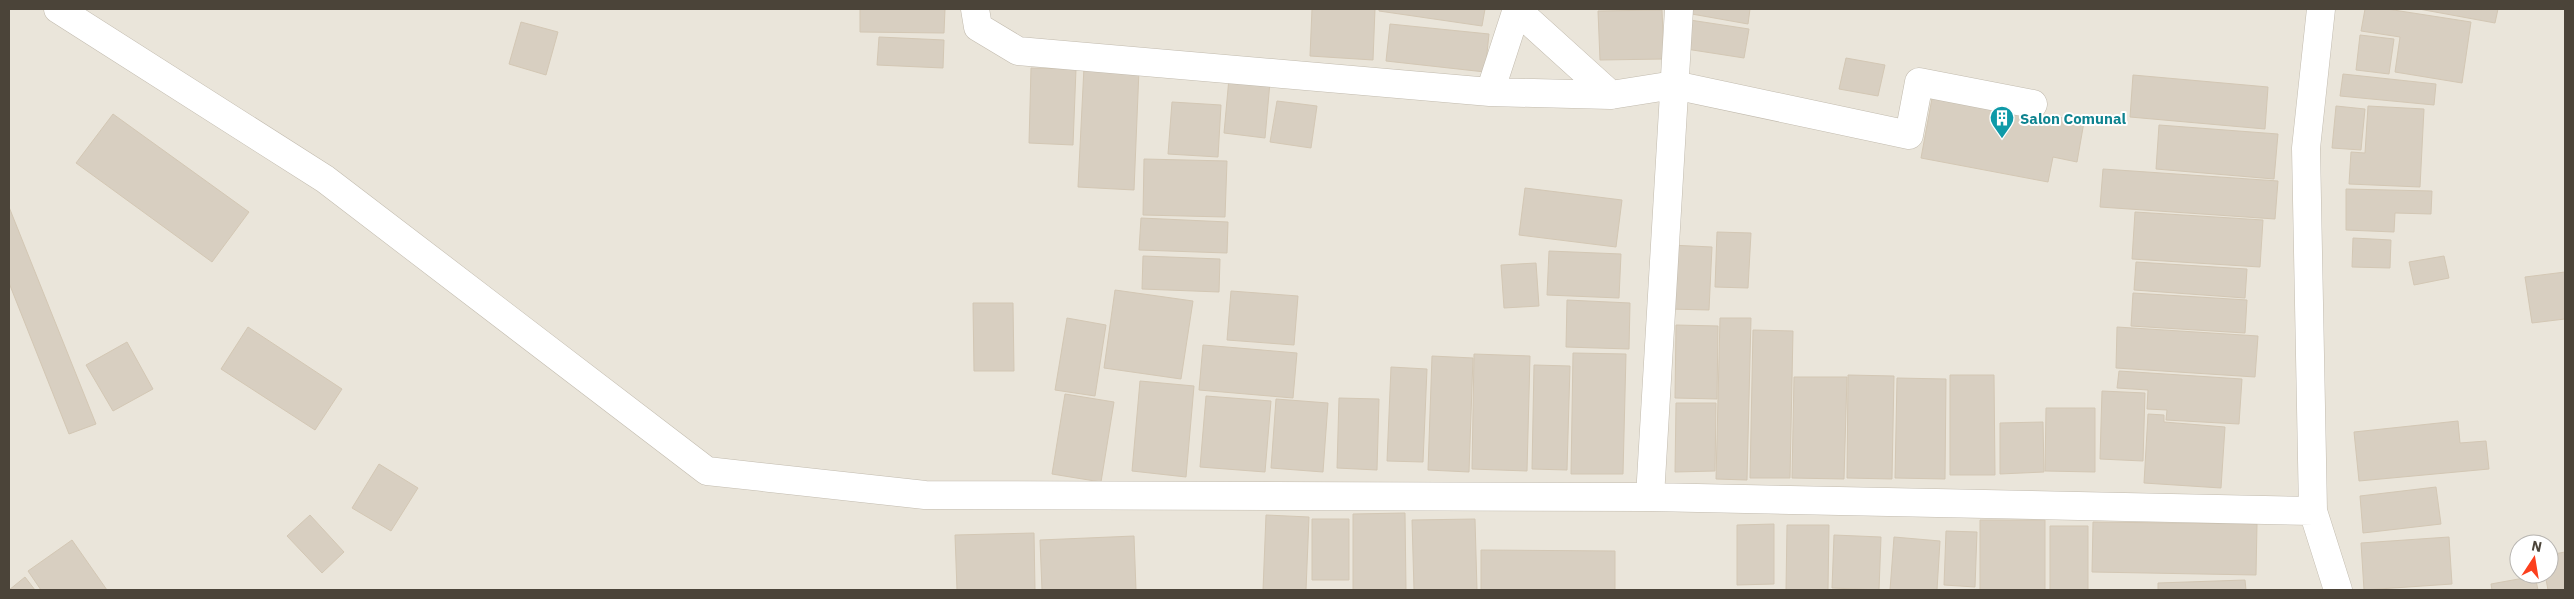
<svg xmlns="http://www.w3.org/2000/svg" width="2574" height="599" viewBox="0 0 2574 599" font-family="'IBM Plex Sans',sans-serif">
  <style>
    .residential { fill: #eae5da; fill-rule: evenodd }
    .building { fill: #d8cfc1; stroke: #d3c7b4 }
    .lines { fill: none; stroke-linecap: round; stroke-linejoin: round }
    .minor-casing { stroke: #c2bbae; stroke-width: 29 }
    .minor { stroke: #fff; stroke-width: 28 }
    .labels { text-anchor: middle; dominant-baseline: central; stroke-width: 4; stroke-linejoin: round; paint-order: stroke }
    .culture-label { font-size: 15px; font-weight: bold; fill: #0d838f; stroke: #fff; text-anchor: start }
  </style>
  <rect width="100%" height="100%" fill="#f6f3ec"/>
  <path class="residential" d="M9 9H2565V590H9ZM2519 544H2549V574H2519Z"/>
  <path class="building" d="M860 9H945L944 33 860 32Z
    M1312 9H1375L1373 60 1310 56Z
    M1379 9H1485L1482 26 1379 11Z
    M1687 9H1750L1748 24 1686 13Z
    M2365 9H2387L2471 22 2462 83 2395 72 2400 37 2361 31Z
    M2419 9H2498L2495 23Z
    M1662 10 1664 59 1600 60 1598 11Z
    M1690 20 1749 29 1744 58 1686 49Z
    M521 22 558 32 546 75 509 64Z
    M1390 24 1489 34 1485 72 1386 61Z
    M2360 35 2394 39 2389 74 2356 70Z
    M879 37 944 40 943 68 877 65Z
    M1846 58 1885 65 1878 96 1839 89Z
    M1084 67 1139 70 1134 190 1078 187Z
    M1031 68 1076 69 1073 145 1029 143Z
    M2343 74 2436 84 2434 105 2340 96Z
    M2133 75 2268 87 2265 129 2130 117Z
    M1229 78 1270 82 1265 138 1224 133Z
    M1933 93 2084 122 2077 162 2053 157 2048 182 1921 158Z
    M1277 101 1317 106 1311 148 1270 142Z
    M1172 102 1221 105 1218 157 1168 154Z
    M2336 106 2365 109 2361 150 2332 148Z
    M2368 106 2424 109 2420 187 2349 184 2351 152 2365 153Z
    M113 114 249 212 212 262 76 163Z
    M2159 125 2278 134 2274 179 2156 169Z
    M1144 159 1227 161 1225 217 1143 215Z
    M2103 169 2278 181 2275 219 2100 207Z
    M1525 188 1622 200 1616 247 1519 235Z
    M2346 189 2432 191 2431 214 2395 213 2394 232 2346 230Z
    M9 207 96 424 69 434 9 283Z
    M2135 212 2263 220 2260 267 2132 259Z
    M1141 218 1228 222 1227 253 1139 250Z
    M1717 232 1751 233 1748 288 1715 287Z
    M2353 238 2391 240 2390 268 2352 267Z
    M1670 245 1712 247 1709 310 1668 309Z
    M1549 251 1621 254 1619 298 1547 295Z
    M1143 256 1220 259 1219 292 1142 289Z
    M2444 256 2449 278 2414 285 2409 262Z
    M2136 262 2247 269 2245 298 2134 290Z
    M1536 263 1539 306 1504 308 1501 265Z
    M2565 272V319L2532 323 2525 277Z
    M1115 290 1193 301 1181 379 1104 368Z
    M1231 291 1298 296 1294 345 1227 340Z
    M2133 293 2247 300 2245 333 2131 326Z
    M1567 300 1630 303 1629 349 1566 347Z
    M973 303H1013L1014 371H974Z
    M1067 318 1106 325 1095 396 1055 390Z
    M1720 318H1751L1747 480 1716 479Z
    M1676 325 1718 326 1717 399 1675 398Z
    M248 327 342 389 315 430 221 369Z
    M2117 327 2258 336 2255 377 2116 368Z
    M1753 330 1793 331 1790 478H1750Z
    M127 342 153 389 113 411 86 365Z
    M1203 345 1297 353 1293 398 1199 390Z
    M1573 353 1626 354 1623 474H1571Z
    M1474 354 1530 356 1527 471 1472 469Z
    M1432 356 1473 358 1469 472 1428 470Z
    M1534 365 1570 366 1567 470 1532 469Z
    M1391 367 1427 369 1423 462 1387 461Z
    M2119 371 2242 379 2239 424 2166 420 2167 410 2147 409 2148 390 2117 388Z
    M1848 375 1894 376 1892 479 1847 478Z
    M1950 375H1994L1995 475H1950Z
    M1794 377H1847L1844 479 1792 478Z
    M1897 378 1946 379 1945 479 1895 478Z
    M1140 381 1194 386 1186 477 1132 471Z
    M2102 391 2145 393 2143 461 2100 459Z
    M1065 394 1114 402 1101 482 1052 474Z
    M1206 396 1271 401 1265 472 1200 467Z
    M1339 398 1379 399 1377 470 1337 468Z
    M1276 399 1328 403 1323 472 1271 468Z
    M1676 403H1716L1715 471 1675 472Z
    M2046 408H2095V472L2045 471Z
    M2148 414 2164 415V422L2225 427 2221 488 2144 483Z
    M2458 421 2460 443 2486 441 2489 469 2359 481 2354 432Z
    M2043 422 2044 472 2000 474V423Z
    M379 464 418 488 391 531 352 508Z
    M2436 487 2441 524 2363 533 2360 496Z
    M1405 513 1406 590H1353V514Z
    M310 515 344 552 322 573 287 536Z
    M1266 515 1309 517 1306 590H1263Z
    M1312 519H1349V580H1312Z
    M1475 519 1477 590H1414L1412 520Z
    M1980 520H2045V590H1980Z
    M2093 522 2257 524 2256 575 2092 572Z
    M1774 524V584L1737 585V525Z
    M1787 525H1829L1828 590H1786Z
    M2050 526H2088V590H2050Z
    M1946 531 1977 532 1975 587 1944 585Z
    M1034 533 1035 590H957L955 535Z
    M1834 535 1881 537 1879 590 1832 588Z
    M1134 536 1136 590H1042L1040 540Z
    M1894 537 1940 541 1937 590H1890Z
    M2449 537 2452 584 2364 590 2361 543Z
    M72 540 107 590H41L28 571Z
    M1481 550 1615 551V590H1481Z
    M2565 552V590H2548L2545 574H2549V555Z
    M2535 576 2538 590H2492L2491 584Z
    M25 577 35 590H9Z
    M2245 580 2246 590H2158V583Z"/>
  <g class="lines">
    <defs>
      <path id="minor" d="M58 9 325 179 707 471 925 495 1650 497 2313 511
        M975 9 978 27 1018 51 1490 92 1611 95 1674 85 1909 135 1919 82 2033 104
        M2321 9 2306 148 2313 511 2338 590
        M1517 10 1611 95
        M1490 92 1517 9
        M1650 497 1679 9"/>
    </defs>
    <use href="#minor" class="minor-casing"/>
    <use href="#minor" class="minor"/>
  </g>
  <defs>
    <symbol id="building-pin" viewBox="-11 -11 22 30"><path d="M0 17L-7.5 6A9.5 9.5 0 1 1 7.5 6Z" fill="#0f9aa8" stroke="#fff"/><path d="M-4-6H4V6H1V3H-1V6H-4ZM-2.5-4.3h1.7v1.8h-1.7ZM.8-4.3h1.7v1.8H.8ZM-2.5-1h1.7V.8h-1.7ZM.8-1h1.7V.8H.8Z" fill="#fff"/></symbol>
  </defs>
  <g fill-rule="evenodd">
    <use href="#building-pin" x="1988" y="104" width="28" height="38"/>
  </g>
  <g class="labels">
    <g class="culture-label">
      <text x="2020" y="118">Salon Comunal</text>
    </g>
  </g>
  <rect width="2574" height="599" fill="none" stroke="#4b4439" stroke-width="20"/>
  <g transform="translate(2534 559) rotate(12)"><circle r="24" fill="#ffffff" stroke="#b7b4b0"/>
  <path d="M0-4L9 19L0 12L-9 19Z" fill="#fc3f1d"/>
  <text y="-8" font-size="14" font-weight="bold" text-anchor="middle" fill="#4b4439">N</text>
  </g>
</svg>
